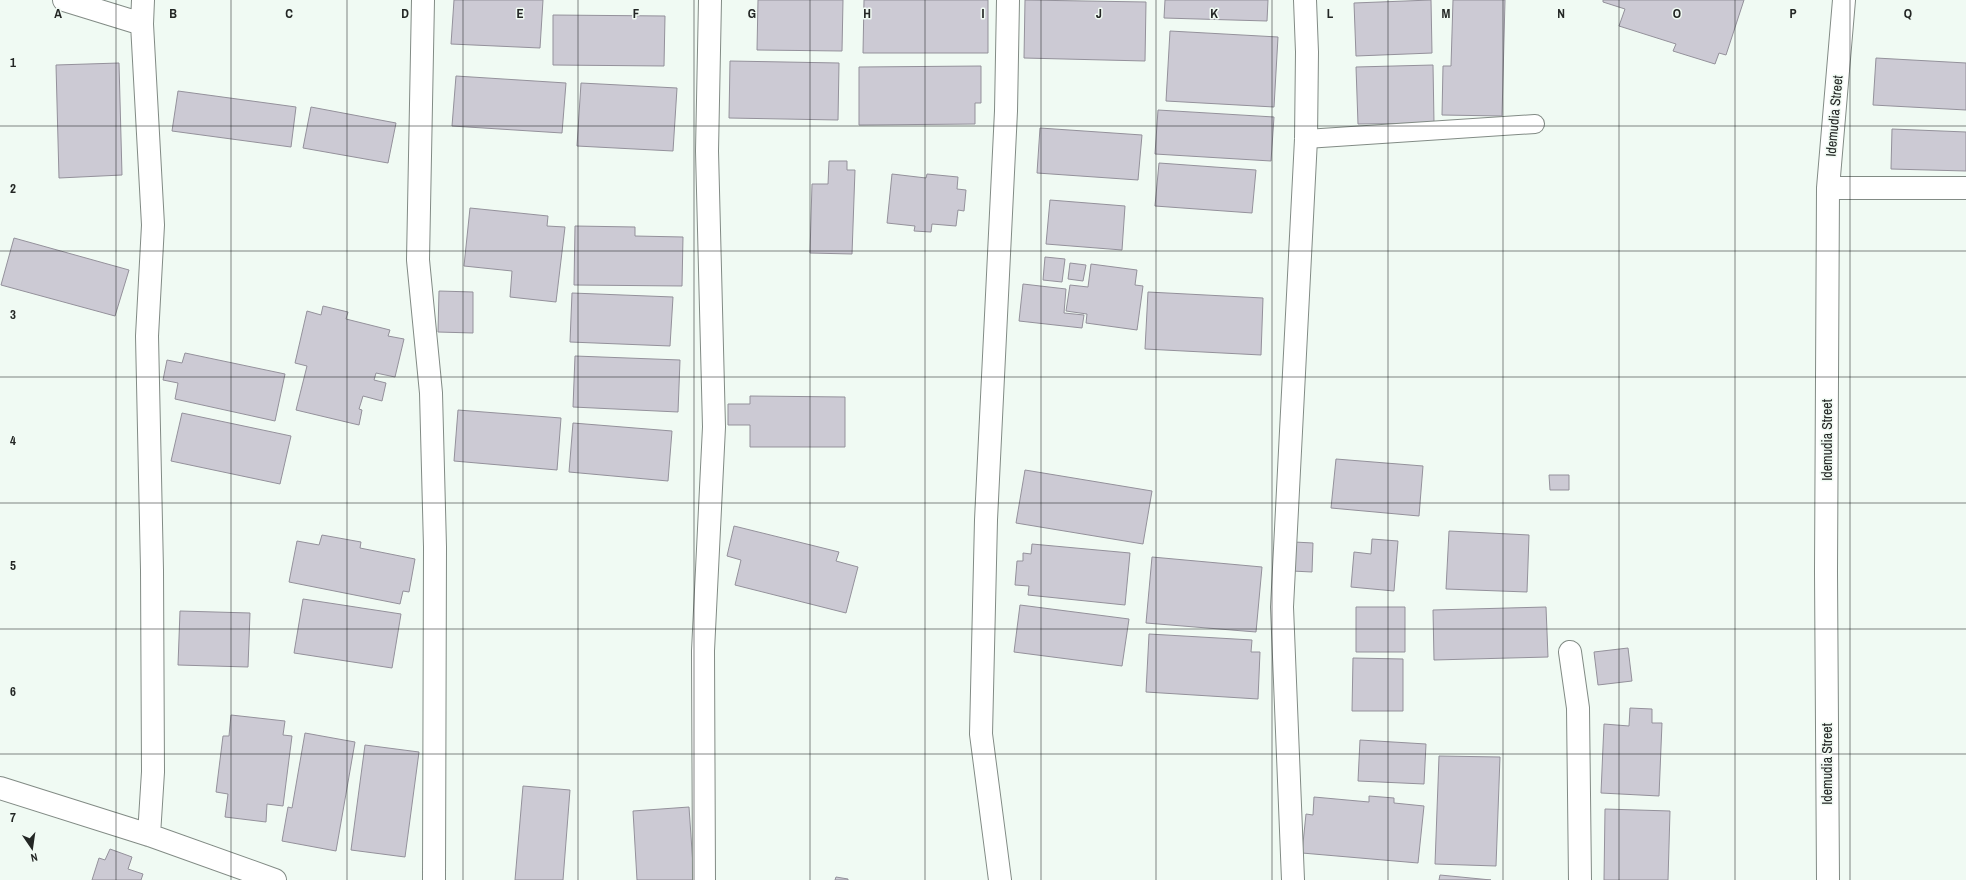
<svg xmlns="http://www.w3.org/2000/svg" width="1966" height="880" viewBox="0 0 1966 880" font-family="'Archivo Narrow',sans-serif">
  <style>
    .building { fill: #cccad4; stroke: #94919b }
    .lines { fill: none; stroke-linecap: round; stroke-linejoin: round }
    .lane-casing { stroke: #828b85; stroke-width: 20 }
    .street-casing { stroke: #828b85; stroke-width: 24 }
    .lane { stroke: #fff; stroke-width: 18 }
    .street { stroke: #fff; stroke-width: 22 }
    .grid { fill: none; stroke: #232624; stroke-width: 1; stroke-opacity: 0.55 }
    .labels { text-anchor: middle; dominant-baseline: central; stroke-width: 3; stroke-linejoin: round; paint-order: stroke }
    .street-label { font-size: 14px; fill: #232624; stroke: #f0faf3 }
    .grid-label { font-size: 13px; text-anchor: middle; font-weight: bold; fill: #232624; stroke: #f0faf3; stroke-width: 3; stroke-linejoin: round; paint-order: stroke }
  </style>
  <rect width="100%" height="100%" fill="#f0faf3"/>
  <path class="building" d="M454 0H543L540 48 451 44Z
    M758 0H843L842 51 757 50Z
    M864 0H988V53H863Z
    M1025 0 1146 2 1145 61 1024 58Z
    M1165 0H1268L1267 21 1164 18Z
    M1431 0 1432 53 1356 56 1354 3Z
    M1453 0H1505L1502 116 1442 115 1443 66H1451Z
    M1603 0H1744L1726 55 1719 53 1715 64 1673 51 1676 44 1619 26 1625 9 1603 2Z
    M553 15 665 16 664 66 553 65Z
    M1170 31 1278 37 1274 107 1166 101Z
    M1876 58 1966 63V110L1873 105Z
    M730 61 839 63 838 120 729 118Z
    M119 63 122 175 59 178 56 65Z
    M1433 65 1434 123 1358 124 1356 67Z
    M981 66V103H975V124L859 125V67Z
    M456 76 566 83 562 133 452 126Z
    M581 83 677 88 673 151 577 146Z
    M178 91 296 107 291 147 172 131Z
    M311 107 396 123 388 163 303 148Z
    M1158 110 1274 117 1271 161 1155 154Z
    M1040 128 1142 135 1138 180 1037 173Z
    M1892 129 1966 132V171L1891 169Z
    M829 161H847V170H855L852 254 810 253 812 184H828Z
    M1159 163 1256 170 1252 213 1155 206Z
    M892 174 926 178 927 174 958 177 957 189 966 190 964 211 958 210 956 226 932 224 931 232 914 231 915 226 887 223Z
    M1050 200 1125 206 1122 250 1046 244Z
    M470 208 548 216 547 226 565 227 556 302 510 297 512 271 464 266Z
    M575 226 635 227V236L683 237 682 286 574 285Z
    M14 238 129 270 115 316 1 285Z
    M1045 257 1065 259 1062 282 1043 280Z
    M1070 263 1086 265 1083 281 1068 279Z
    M1091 264 1137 270 1135 285 1143 286 1137 330 1086 323 1087 314 1066 311 1070 285 1088 287Z
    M1023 284 1066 289 1064 313 1084 315 1082 328 1019 321Z
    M439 291 473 292V333L438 332Z
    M1148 292 1263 298 1261 355 1145 349Z
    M572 293 673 297 670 346 570 342Z
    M323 306 348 312 346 319 390 330 388 336 404 339 395 377 376 373 374 380 386 383 382 401 363 396 359 409 362 410 359 425 296 410 307 366 295 363 307 311 321 315Z
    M185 353 285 374 275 421 175 399 178 383 163 380 167 360 182 363Z
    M575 356 680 360 678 412 573 407Z
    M750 396 845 397V447H750V425H728V404H750Z
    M458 410 561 418 557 470 454 461Z
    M182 413 291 436 280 484 171 461Z
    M573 423 672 431 668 481 569 472Z
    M1336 459 1423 466 1419 516 1331 508Z
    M1025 470 1152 491 1143 544 1016 523Z
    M1549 475H1569V490H1550Z
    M734 526 839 552 836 561 858 567 846 613 735 585 741 560 727 556Z
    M1449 531 1529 535 1527 592 1446 589Z
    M322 535 361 542 360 548 415 559 409 592 403 591 400 604 289 582 297 541 319 545Z
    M1372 539 1398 541 1394 591 1351 587 1354 552 1371 554Z
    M1294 542 1313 543 1312 572 1292 571Z
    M1032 544 1130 553 1125 605 1028 595 1029 586 1015 585 1017 561H1023V553L1031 554Z
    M1152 557 1262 567 1256 632 1146 623Z
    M303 599 401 614 392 668 294 653Z
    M1020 605 1129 619 1122 666 1014 652Z
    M1356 607H1405V652H1356Z
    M1546 607 1548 657 1434 660 1433 610Z
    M180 611 250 613 248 667 178 665Z
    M1149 634 1252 640 1251 652H1260L1258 699 1146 692Z
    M1628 648 1632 681 1598 685 1594 652Z
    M1353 658 1403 659V711H1352Z
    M1630 708 1652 709V723H1662L1659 796 1601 793 1604 724 1629 726Z
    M231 715 285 721 283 735 292 736 283 806 267 804 266 822 225 817 228 794 216 792 223 736H229Z
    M305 733 355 742 336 851 282 841 288 807 292 808Z
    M1360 740 1426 744 1424 784 1358 781Z
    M365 745 419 752 405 857 351 850Z
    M1439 756 1500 757 1496 866 1435 864Z
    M523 786 570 790 563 880H515Z
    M1369 796 1394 798V803L1424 806 1418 863 1302 853 1306 814 1313 815 1314 797 1369 802Z
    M689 807 694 880H637L633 811Z
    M1605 809 1670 811 1668 880H1604Z
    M110 849 132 857 128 869 143 874 141 880H92L99 858 105 860Z
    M1440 875 1491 880H1439Z
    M836 877 848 879V880H835Z"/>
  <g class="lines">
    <defs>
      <path id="lane" d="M1306 139 1535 124"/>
      <path id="street" d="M64 0 142 24
        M143 0 142 24 153 225 147 336 152 570 153 772 149 835
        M423 0 418 260 431 393 435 547 434 880
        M1828 188H1966
        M1570 652 1578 708 1580 880
        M0 788 149 835 275 880
        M704 880 703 651 714 427 707 151 710 0
        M1000 880 981 734 986 520 1006 111 1008 0
        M1293 880 1282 607 1306 139 1307 52 1305 0
        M1828 880 1826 572 1828 188 1844 0"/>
    </defs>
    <use href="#lane" class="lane-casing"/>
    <use href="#street" class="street-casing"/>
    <use href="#lane" class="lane"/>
    <use href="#street" class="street"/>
  </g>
  <path class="grid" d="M116 0V880M231 0V880M347 0V880M463 0V880M578 0V880M694 0V880M810 0V880M925 0V880M1041 0V880M1156 0V880M1272 0V880M1388 0V880M1503 0V880M1619 0V880M1735 0V880M1850 0V880M0 126H1966M0 251H1966M0 377H1966M0 503H1966M0 629H1966M0 754H1966"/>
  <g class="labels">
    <g class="street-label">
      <text transform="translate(1834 116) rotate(-85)">Idemudia Street</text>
      <text transform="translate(1827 440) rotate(-90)">Idemudia Street</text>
      <text transform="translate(1827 764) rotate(-90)">Idemudia Street</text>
    </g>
  </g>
  <g class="grid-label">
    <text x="58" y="18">A</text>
    <text x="173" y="18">B</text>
    <text x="289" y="18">C</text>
    <text x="405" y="18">D</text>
    <text x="520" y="18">E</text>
    <text x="636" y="18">F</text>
    <text x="752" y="18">G</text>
    <text x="867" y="18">H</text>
    <text x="983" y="18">I</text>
    <text x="1099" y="18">J</text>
    <text x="1214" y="18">K</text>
    <text x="1330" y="18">L</text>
    <text x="1446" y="18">M</text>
    <text x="1561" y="18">N</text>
    <text x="1677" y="18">O</text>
    <text x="1793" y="18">P</text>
    <text x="1908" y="18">Q</text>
    <text x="13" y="67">1</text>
    <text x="13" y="193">2</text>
    <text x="13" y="319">3</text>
    <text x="13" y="445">4</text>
    <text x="13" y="570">5</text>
    <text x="13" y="696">6</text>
    <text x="13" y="822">7</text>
  </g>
  <g transform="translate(32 848) rotate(167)" stroke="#f0faf3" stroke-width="3" paint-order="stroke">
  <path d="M0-3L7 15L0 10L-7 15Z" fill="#232624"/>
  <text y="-6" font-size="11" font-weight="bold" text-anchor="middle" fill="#232624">N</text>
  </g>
</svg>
